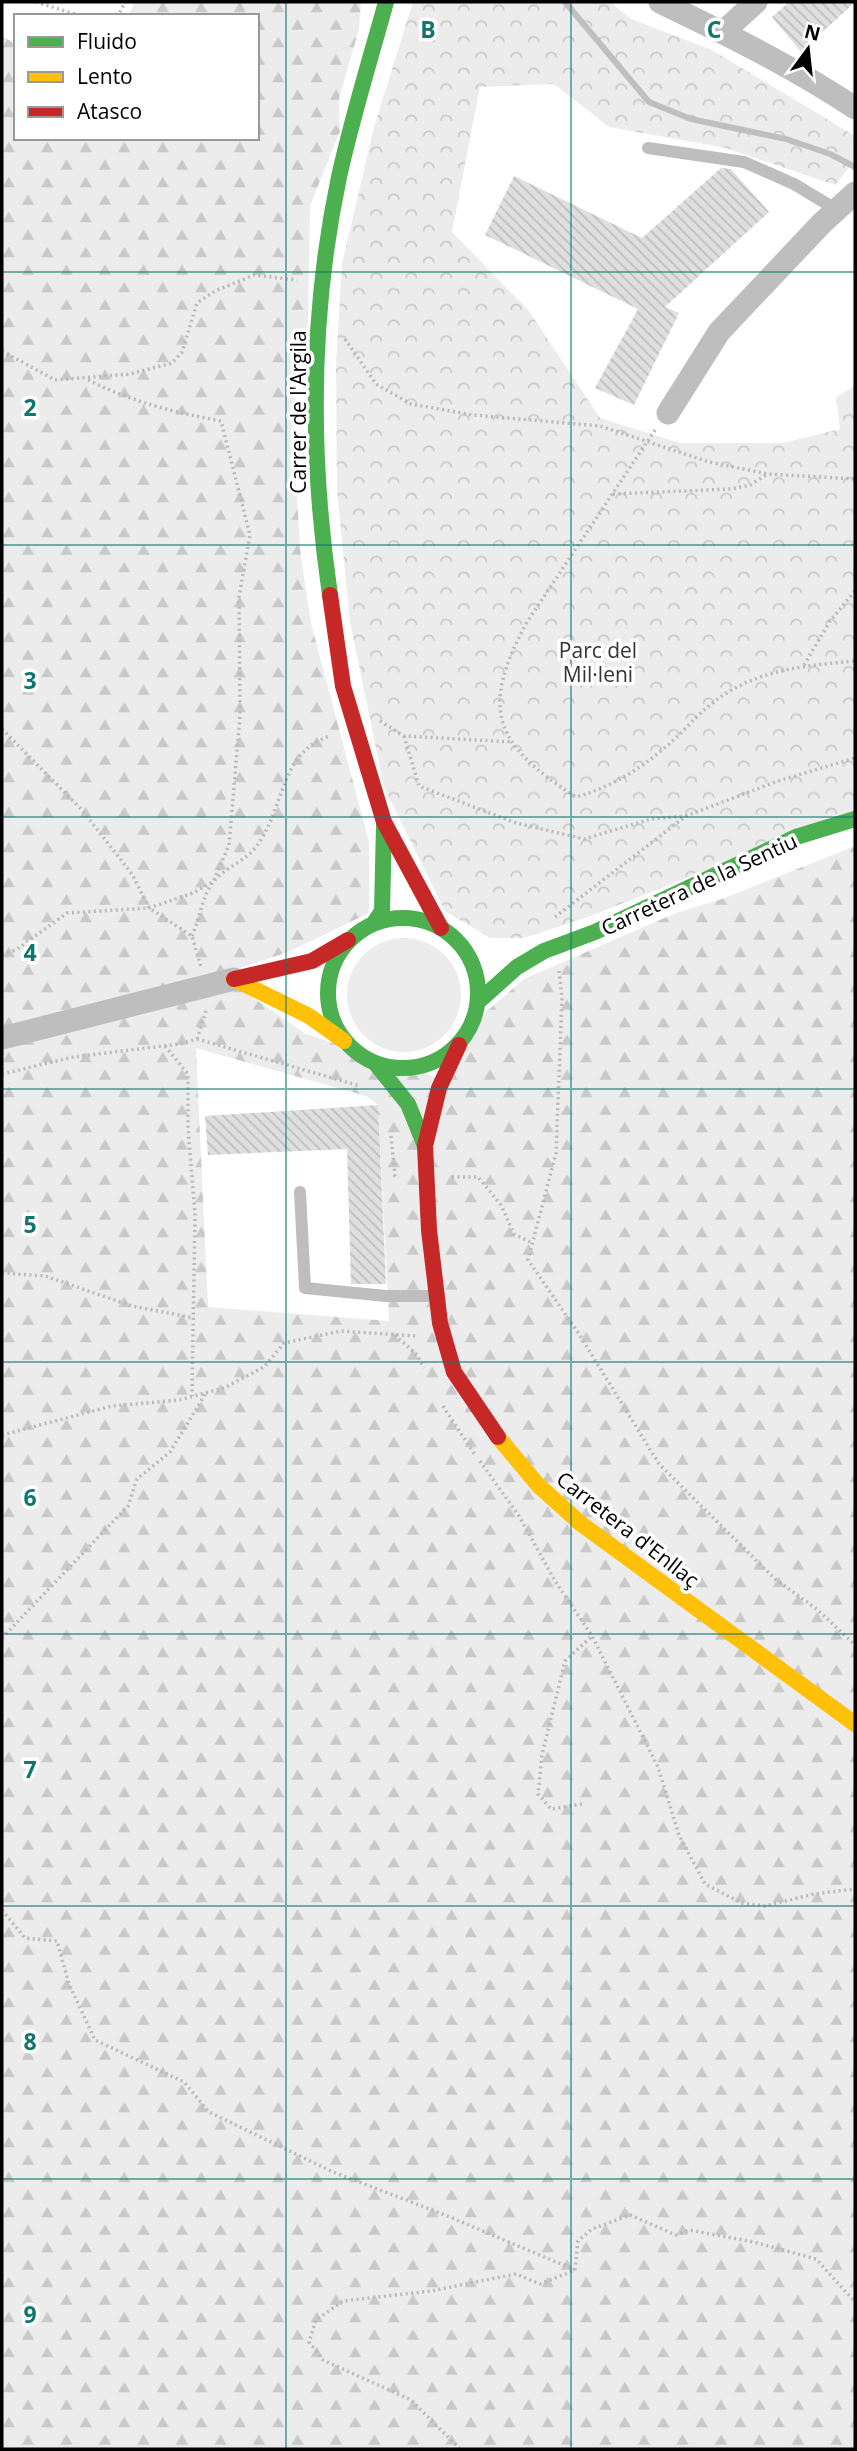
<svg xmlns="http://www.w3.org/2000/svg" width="857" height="2451" viewBox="0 0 857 2451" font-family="'Open Sans',sans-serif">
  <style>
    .green { fill: #ececec }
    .forest { fill: url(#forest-firs); fill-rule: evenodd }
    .park { fill: url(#park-crowns) }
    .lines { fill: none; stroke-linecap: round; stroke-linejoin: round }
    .stream { stroke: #bfbfbf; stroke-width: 6 }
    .building { fill: url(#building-back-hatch) }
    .path { stroke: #b9b9b9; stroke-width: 3.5; stroke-dasharray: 2 3.5; stroke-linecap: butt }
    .lane { stroke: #bebebe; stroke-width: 12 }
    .street { stroke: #bebebe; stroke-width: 23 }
    .fast { stroke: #4caf50; stroke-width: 16 }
    .slow { stroke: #ffc107; stroke-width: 16 }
    .jam { stroke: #c62828; stroke-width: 16 }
    .grid { fill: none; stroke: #0f766e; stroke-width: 2; stroke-opacity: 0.55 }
    .labels { text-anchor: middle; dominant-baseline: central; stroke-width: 7; stroke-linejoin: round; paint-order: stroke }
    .street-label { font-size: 21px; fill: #000; stroke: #fff }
    .park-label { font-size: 21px; fill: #333; stroke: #fff }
    .grid-label { font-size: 23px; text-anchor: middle; font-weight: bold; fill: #0f766e; stroke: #fff; stroke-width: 7; stroke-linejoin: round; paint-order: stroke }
  </style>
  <defs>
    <pattern id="forest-firs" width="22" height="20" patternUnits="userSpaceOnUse" patternTransform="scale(1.75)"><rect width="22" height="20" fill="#ececec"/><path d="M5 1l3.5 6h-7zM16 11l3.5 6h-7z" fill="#c9c9c9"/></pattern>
    <pattern id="park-crowns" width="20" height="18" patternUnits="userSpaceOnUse" patternTransform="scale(1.75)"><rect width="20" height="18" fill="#ececec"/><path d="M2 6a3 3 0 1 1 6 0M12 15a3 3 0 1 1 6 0" fill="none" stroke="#c9c9c9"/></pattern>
    <pattern id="building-back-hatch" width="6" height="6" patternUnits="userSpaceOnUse" patternTransform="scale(1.75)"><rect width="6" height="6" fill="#dfdfdf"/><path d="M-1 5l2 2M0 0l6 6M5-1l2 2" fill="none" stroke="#bebebe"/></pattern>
  </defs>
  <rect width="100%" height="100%" fill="#fff"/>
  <path class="green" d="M347 995a57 57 0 1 1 114 0a57 57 0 1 1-114 0Z"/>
  <path class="forest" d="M134 2H361L359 29 339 99 340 131 310 206 308 323 292 424 301 558 311 623 369 842V913L288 952 220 975 306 1034 448 1081 487 1011 524 979 676 913 722 899 855 846V2449H2V36L16 44V138H257V16H129ZM196 1048 366 1096 378 1105 389 1321 208 1307Z"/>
  <path class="park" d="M413 2H610L631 19 712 50 855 136V160L835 185 726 148 609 127 554 84 480 87 452 232 529 311 600 418 680 443H783L840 429 836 397 855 386V812L588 917 524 938H490L445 911 384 787 350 622 337 491 336 363 342 264 374 127Z"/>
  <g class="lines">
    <path class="stream" d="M565 2 649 102 691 119 786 139 830 154 855 167"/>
  </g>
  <path class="building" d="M789 2H855L801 52 772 17Z
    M721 168 731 169 769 212 665 307 679 313 634 405 595 388 638 309 485 235 514 176 642 238Z
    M378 1105 386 1284H351L347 1149 208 1155 205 1116Z"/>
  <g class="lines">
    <path class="path" d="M36 2 81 16
      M99 16 119 14 125 2
      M345 339 376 384 411 404 473 415 600 426 709 462 768 474 855 479
      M2 351 55 380 130 374 172 363 182 352 197 303 215 291 254 275 297 280
      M655 430 527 622C480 709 493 744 576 797 616 786 651 762 681 733 696 717 711 702 730 691 769 668 812 665 855 661
      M613 494 731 489 750 485 766 475
      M804 665 830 621 855 591
      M380 721 404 736 513 742
      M2 729 81 809 132 874 149 908 192 936 201 967
      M404 736 419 786 516 823 584 839 651 819 686 816
      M555 917 686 816 778 781 855 758
      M192 936C200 919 202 895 214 881 225 868 245 861 256 847 285 809 279 752 330 736
      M2 954 16 950 67 913 149 908 193 893 213 882 229 845 240 716 239 597 250 535 221 421C172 412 130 401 86 379
      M559 971 562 998 556 1153 528 1260 579 1334 659 1464 775 1579 818 1610 855 1645
      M197 1039 207 1008
      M197 1039 360 1086
      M165 1046 188 1074V1129L195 1213 192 1396
      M2 1074 73 1057 179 1044 197 1039
      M391 1136 395 1176 399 1177
      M452 1177H478L501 1205 514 1234 532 1243
      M2 1273 45 1276 132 1306 194 1318
      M395 1335 417 1355 424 1368
      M443 1406 475 1455
      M2 1435 112 1406 179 1400 224 1388 264 1367 284 1343 341 1331 417 1336
      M480 1461 519 1516 555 1581 592 1636 658 1767 679 1835 705 1884 742 1903 765 1906 814 1894 855 1889
      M2 1638 128 1506 137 1479 170 1452 206 1393
      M582 1804 551 1809 538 1794 542 1755 565 1661 592 1636
      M2 1910 25 1938 57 1941 69 1984 95 2040 184 2082 209 2112 333 2172 445 2215 575 2270
      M575 2270 578 2241 592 2229 630 2215 676 2235 689 2230 754 2242 816 2259 855 2302
      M460 2449 411 2400 323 2360 309 2342 316 2320 343 2301 431 2291 516 2274 540 2284 575 2270"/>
    <path class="lane" d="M648 148 744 162 794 184 837 210
      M300 1192 305 1288 386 1296H436"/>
    <path class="street" d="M660 2C727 34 793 67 855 108
      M723 32 756 2
      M668 413 719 332 822 223 855 193
      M2 1038 234 979"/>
    <path class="fast" d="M330 595C310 458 310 314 339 177 352 118 370 60 386 2
      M328 993a75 75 0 1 1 150 0a75 75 0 1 1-150 0Z
      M374 923 382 911 384 825
      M479 1001 517 967 544 951 595 932 796 837 855 819
      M376 1064 408 1104 425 1146"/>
    <path class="slow" d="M234 979 309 1016 344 1041
      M498 1437 538 1485 580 1523 855 1724"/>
    <path class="jam" d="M330 595 343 686 384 822 441 928
      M234 979 312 961 348 940
      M459 1045 439 1088 425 1146 429 1230 440 1323 454 1372 498 1437"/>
  </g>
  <path class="grid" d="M286 2V2449M571 2V2449M2 272H855M2 545H855M2 817H855M2 1089H855M2 1362H855M2 1634H855M2 1906H855M2 2179H855"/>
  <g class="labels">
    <g class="street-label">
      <text transform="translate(298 412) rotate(-90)">Carrer de l'Argila</text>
      <text transform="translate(699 884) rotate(-25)">Carretera de la Sentiu</text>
      <text transform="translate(628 1529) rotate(38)">Carretera d'Enllaç</text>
    </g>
    <g class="park-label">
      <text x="598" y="650">Parc del<tspan x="598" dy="24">Mil·leni</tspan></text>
    </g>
  </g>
  <g class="grid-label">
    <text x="428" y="38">B</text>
    <text x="714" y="38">C</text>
    <text x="30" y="416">2</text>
    <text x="30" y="689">3</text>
    <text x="30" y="961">4</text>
    <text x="30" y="1233">5</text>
    <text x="30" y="1506">6</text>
    <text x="30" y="1778">7</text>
    <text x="30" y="2050">8</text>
    <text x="30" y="2323">9</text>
  </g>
  <rect width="857" height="2451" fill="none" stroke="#000000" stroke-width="7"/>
  <rect x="14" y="14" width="245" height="126" fill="#ffffff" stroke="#999999" stroke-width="2"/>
  <rect x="28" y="37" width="35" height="10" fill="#4caf50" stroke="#999999" stroke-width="2"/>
  <text x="77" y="49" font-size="21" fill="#000000">Fluido</text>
  <rect x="28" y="72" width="35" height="10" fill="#ffc107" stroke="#999999" stroke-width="2"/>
  <text x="77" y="84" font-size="21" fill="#000000">Lento</text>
  <rect x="28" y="107" width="35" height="10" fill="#c62828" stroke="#999999" stroke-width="2"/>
  <text x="77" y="119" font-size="21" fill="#000000">Atasco</text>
  <g transform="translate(808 49) rotate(15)" stroke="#ffffff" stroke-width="5" paint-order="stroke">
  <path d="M0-5L12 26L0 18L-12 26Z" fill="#000000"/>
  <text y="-10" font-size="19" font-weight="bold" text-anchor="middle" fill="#000000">N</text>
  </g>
</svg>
